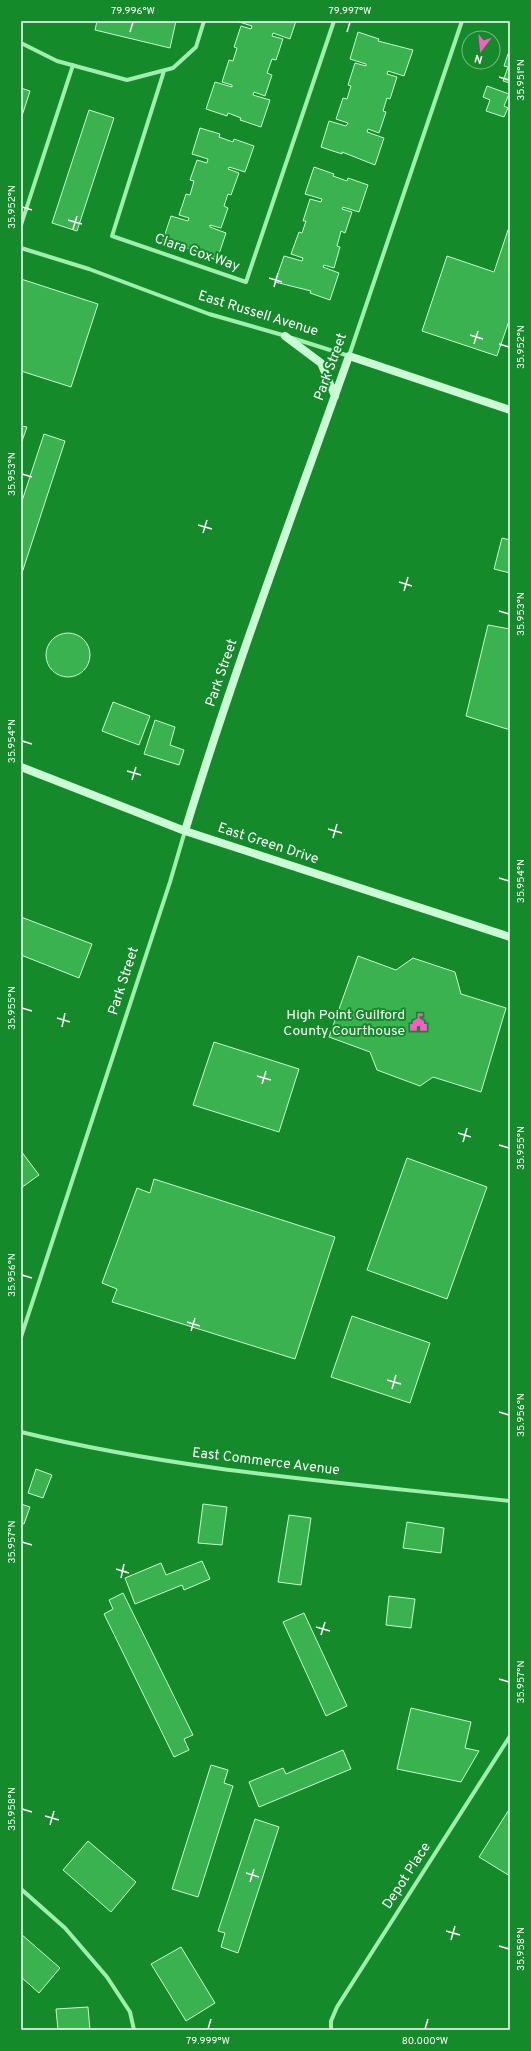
<svg xmlns="http://www.w3.org/2000/svg" width="531" height="2051" viewBox="0 0 531 2051" font-family="Overpass,sans-serif">
  <style>
    .building { fill: #39b24f; stroke: #c3fbcd }
    .lines { fill: none; stroke-linecap: round; stroke-linejoin: round }
    .street { stroke: #9defab; stroke-width: 4 }
    .secondary { stroke: #cbfbd4; stroke-width: 8 }
    .ticks { fill: none; stroke: #fff; stroke-width: 1.5 }
    .labels { text-anchor: middle; dominant-baseline: central; stroke-width: 4; stroke-linejoin: round; paint-order: stroke }
    .street-label { font-size: 14px; fill: #fff; stroke: #158a2b }
    .poi-label { font-size: 14px; fill: #fff; stroke: #158a2b; text-anchor: end }
    .neatline { fill: none; stroke: #fff; stroke-width: 1.5 }
    .ticks-label { font-size: 10px; text-anchor: middle; fill: #fff }
  </style>
  <rect width="100%" height="100%" fill="#158a2b"/>
  <path class="building" d="M97 21H176L170 48 95 30Z
    M236 21H296L290 39 273 33 272 36 283 39 276 60 272 59 267 73 272 75 265 96 254 92 253 95 270 100 261 127 240 120 241 118 228 113 227 116 206 109 215 82 232 87V85L222 82 229 60 233 61 237 48 234 47 241 26 251 29 252 26Z
    M358 32 379 39 378 41 413 50 404 76 388 71 387 74 397 77 390 99 387 98 383 111 386 112 379 133 368 129 367 132 384 138 375 165 342 152V154L321 147 329 121 346 126 348 123 336 119 343 98 347 99 351 86 348 85 355 63 366 66V64L350 59Z
    M509 51H510V83L503 81 508 67 504 66Z
    M487 86 509 94 504 106 508 108 504 117 486 111 490 100 483 97Z
    M21 88 30 91 21 119Z
    M89 110 114 118 77 231 52 223Z
    M200 128 220 134 219 137 233 142 234 139 254 146 245 172 229 167 228 169 239 173 231 195 228 194 224 206 228 208 221 228 210 225V227L226 233 217 260 196 253V251L184 247V249L162 243 171 216 188 221 189 218 179 215 186 194 190 195 194 181 190 180 197 160 207 163 208 159 192 154Z
    M314 167 334 174 333 176 347 181 348 178 368 185 359 212 343 207 342 209 352 212 345 233 341 231 337 246 340 247 334 268 324 265 323 267 339 273 330 300 310 293 311 291 275 282 284 256 302 261 303 258 291 254 299 232 302 233 306 221H303L310 199 321 202 322 199 305 194Z
    M510 224V318L497 356 422 331 447 256 494 272Z
    M21 279 98 304 71 387 21 371Z
    M21 426 27 427 21 444Z
    M44 434 65 441 21 576V504Z
    M502 538 510 540V573L494 569Z
    M488 625 510 629V730L466 716Z
    M46 655a22 22 0 1 1 44 0a22 22 0 1 1-44 0Z
    M113 702 150 716 139 745 102 731Z
    M155 720 175 727 170 745 184 750 179 765 144 754Z
    M21 917 92 944 79 978 21 955Z
    M358 956 396 970 413 958 455 972 461 994 506 1008 481 1092 433 1077 420 1086 377 1070 370 1052 329 1037Z
    M214 1042 299 1069 279 1132 193 1105Z
    M21 1151 39 1175 21 1188Z
    M407 1158 487 1187 447 1299 367 1270Z
    M154 1179 335 1237 295 1359 112 1302 117 1289 102 1283 137 1188 150 1193Z
    M352 1316 430 1343 410 1403 331 1377Z
    M36 1469 52 1475 43 1498 28 1493Z
    M21 1504 30 1507 24 1524 21 1523Z
    M203 1504 227 1507 222 1545 198 1543Z
    M289 1515 311 1518 301 1585 278 1582Z
    M407 1522 444 1528 441 1553 403 1548Z
    M202 1561 210 1579 184 1590 182 1585 135 1604 125 1578 161 1563 166 1575Z
    M123 1593 193 1735 184 1739 189 1750 174 1757 104 1614 113 1609 109 1600Z
    M389 1596 415 1599 411 1628 386 1625Z
    M304 1613 347 1706 326 1716 283 1622Z
    M411 1708 471 1722 465 1748 479 1751 461 1782 397 1769Z
    M343 1750 351 1769 259 1807 249 1782 283 1768 286 1774Z
    M211 1765 228 1770 224 1783 233 1786 198 1897 172 1889Z
    M510 1808V1876L479 1857Z
    M255 1819 279 1827 238 1953 221 1947 225 1933 218 1931Z
    M88 1841 136 1882 111 1912 63 1870Z
    M21 1934 60 1968 39 1993 21 1977Z
    M181 1947 215 2003 186 2021 151 1964Z
    M88 2007 90 2030H58L56 2009Z"/>
  <g class="lines">
    <path class="street" d="M21 43 57 61 127 80 173 68 196 47 204 21
      M164 71 112 236 246 282 334 21
      M21 225 73 65
      M21 248 89 269 209 314 286 336
      M292 338 349 356 462 21
      M21 1337 170 882 185 831
      M21 1432C181 1471 347 1483 510 1501
      M21 1889 65 1928 107 1977 130 2012 134 2030
      M331 2030V2021L337 2007 510 1736"/>
    <path class="secondary" d="M285 336 321 363 335 396
      M21 767 185 831 510 937
      M185 831C234 670 293 514 349 356L510 410"/>
  </g>
  <path class="ticks" d="M130 32 133 22M347 32 350 22M499 77 509 80M22 207 32 210M68 220 82 224M73 229 77 216M269 278 282 282M274 287 278 273M470 335 483 339M474 344 478 331M499 344 509 347M22 474 32 477M198 525 212 529M203 533 207 520M399 582 412 586M404 591 408 577M499 611 509 614M22 741 32 744M127 771 141 775M132 780 136 767M328 829 342 833M333 838 337 824M499 878 509 881M22 1008 32 1011M57 1018 70 1022M62 1027 65 1013M257 1076 271 1080M262 1084 266 1071M458 1133 471 1137M463 1142 467 1128M499 1145 509 1148M22 1275 32 1278M187 1322 200 1326M191 1331 195 1318M387 1380 401 1384M392 1389 396 1375M499 1412 509 1415M22 1542 32 1545M116 1569 129 1573M121 1578 124 1564M316 1627 330 1631M321 1635 325 1622M499 1679 509 1682M22 1809 32 1812M45 1816 59 1820M50 1825 54 1811M246 1873 259 1877M250 1882 254 1869M446 1931 460 1935M451 1940 455 1926M499 1946 509 1949M208 2029 211 2019M425 2029 428 2019"/>
  <defs>
    <symbol id="civic-bare" viewBox="-9 -9 18 18"><path d="M-.6-6.5H3V-4.5H.6V-3L4-1V1h2V6H-6V1h2V-1L-.6-3ZM-1.2 2.5V6h2.4V2.5Z" fill="#ff5bc8" stroke="#158a2b" stroke-width="2.5" paint-order="stroke"/></symbol>
  </defs>
  <g fill-rule="evenodd">
    <use href="#civic-bare" x="406" y="1010" width="25" height="25"/>
  </g>
  <g class="labels">
    <g class="street-label">
      <text transform="translate(197 253) rotate(19)">Clara Cox Way</text>
      <text transform="translate(258 314) rotate(17)">East Russell Avenue</text>
      <text transform="translate(331 367) rotate(-70)">Park Street</text>
      <text transform="translate(222 673) rotate(-71)">Park Street</text>
      <text transform="translate(268 844) rotate(18)">East Green Drive</text>
      <text transform="translate(124 981) rotate(-72)">Park Street</text>
      <text transform="translate(266 1462) rotate(7)">East Commerce Avenue</text>
      <text transform="translate(407 1876) rotate(-57)">Depot Place</text>
    </g>
    <g class="poi-label">
      <text x="405" y="1015">High Point Guilford<tspan x="405" dy="16">County Courthouse</tspan></text>
    </g>
  </g>
  <rect width="531" height="2051" fill="none" stroke="#158a2b" stroke-width="44"/>
  <g transform="translate(481 50) rotate(196)"><circle r="19" fill="#158a2b" stroke="#73b980"/>
  <path d="M0-3L7 15L0 10L-7 15Z" fill="#ff5bc8"/>
  <text y="-6" font-size="11" font-weight="bold" text-anchor="middle" fill="#ffffff">N</text>
  </g>
  <rect x="22" y="22" width="487" height="2007" class="neatline"/>
  <g class="ticks-label">
    <text x="133" y="14">79.996°W</text>
    <text x="350" y="14">79.997°W</text>
    <text transform="translate(520 80) rotate(-90)" y="4">35.951°N</text>
    <text transform="translate(11 207) rotate(-90)" y="4">35.952°N</text>
    <text transform="translate(520 347) rotate(-90)" y="4">35.952°N</text>
    <text transform="translate(11 474) rotate(-90)" y="4">35.953°N</text>
    <text transform="translate(520 614) rotate(-90)" y="4">35.953°N</text>
    <text transform="translate(11 741) rotate(-90)" y="4">35.954°N</text>
    <text transform="translate(520 881) rotate(-90)" y="4">35.954°N</text>
    <text transform="translate(11 1008) rotate(-90)" y="4">35.955°N</text>
    <text transform="translate(520 1148) rotate(-90)" y="4">35.955°N</text>
    <text transform="translate(11 1275) rotate(-90)" y="4">35.956°N</text>
    <text transform="translate(520 1415) rotate(-90)" y="4">35.956°N</text>
    <text transform="translate(11 1542) rotate(-90)" y="4">35.957°N</text>
    <text transform="translate(520 1682) rotate(-90)" y="4">35.957°N</text>
    <text transform="translate(11 1809) rotate(-90)" y="4">35.958°N</text>
    <text transform="translate(520 1949) rotate(-90)" y="4">35.958°N</text>
    <text x="208" y="2044">79.999°W</text>
    <text x="425" y="2044">80.000°W</text>
  </g>
</svg>
